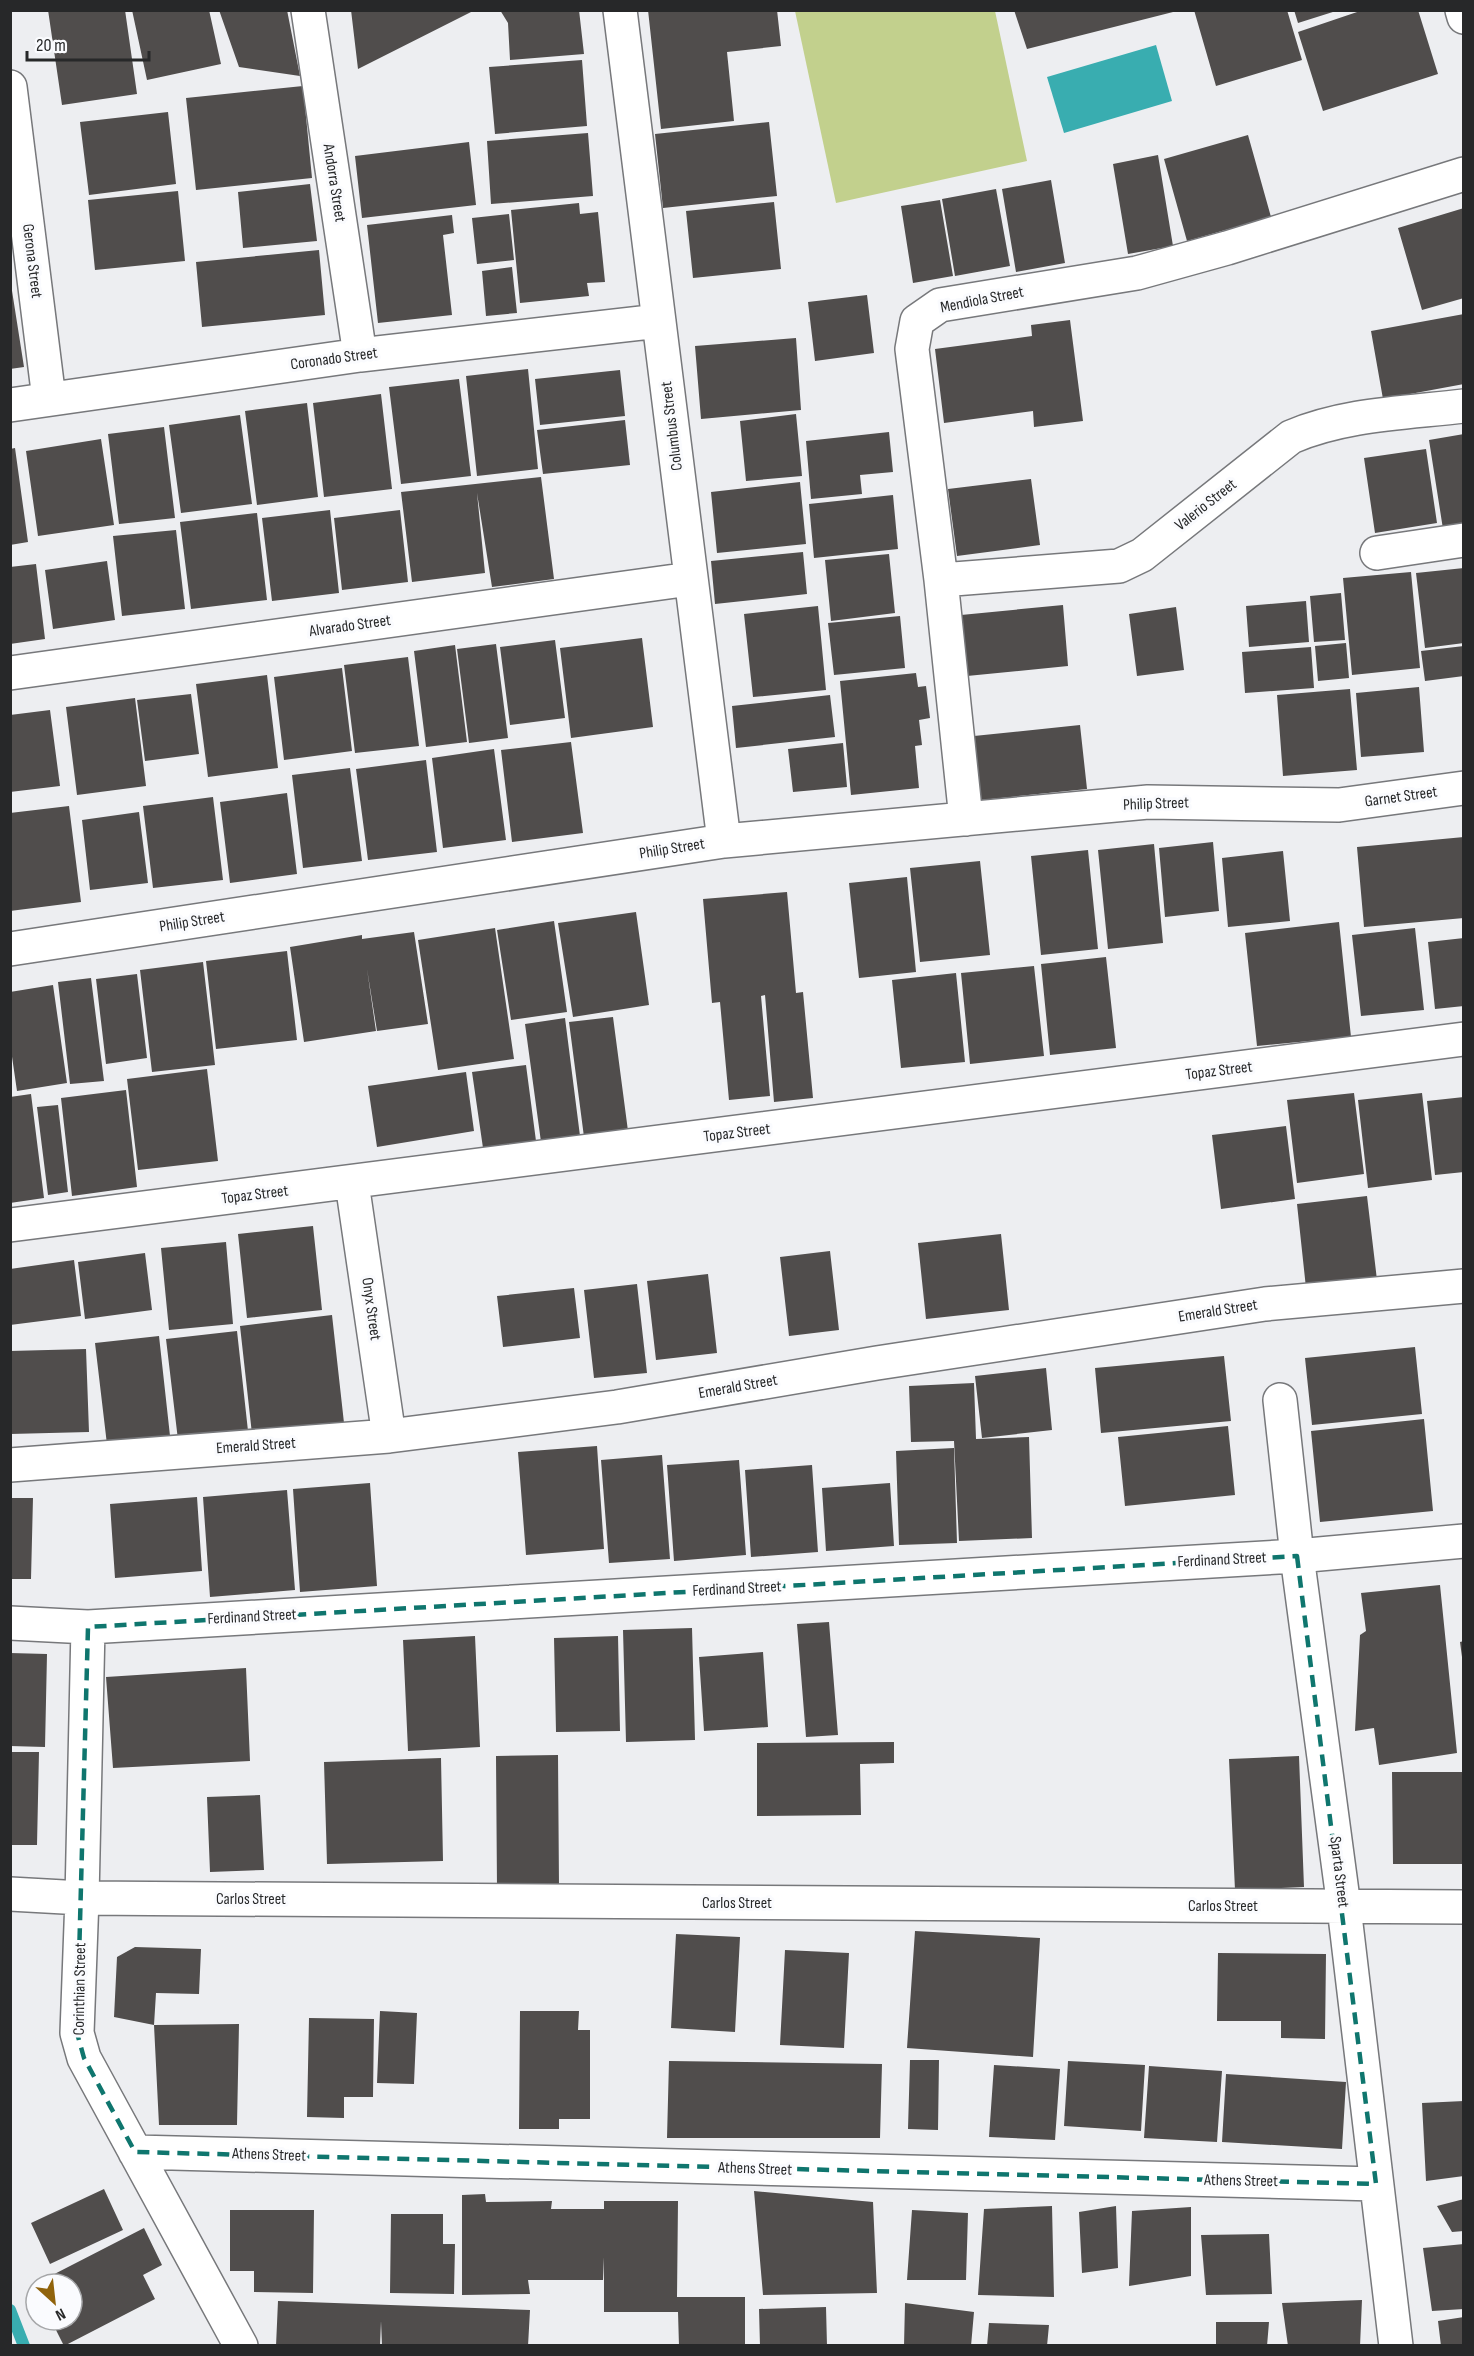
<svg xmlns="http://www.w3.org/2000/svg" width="1474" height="2356" viewBox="0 0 1474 2356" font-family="'Sofia Sans Condensed',sans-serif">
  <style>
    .green { fill: #c2d08d }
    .water { fill: #39adb0 }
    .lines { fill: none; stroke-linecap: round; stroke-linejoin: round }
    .stream { stroke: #39adb0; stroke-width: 12 }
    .building { fill: #504d4c }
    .minor-casing { stroke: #77787b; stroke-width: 36 }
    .minor { stroke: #fff; stroke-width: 33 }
    .marked { fill: none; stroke: #0f766e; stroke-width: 4.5; stroke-dasharray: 12 8; stroke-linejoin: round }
    .labels { text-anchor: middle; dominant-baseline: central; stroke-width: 6; stroke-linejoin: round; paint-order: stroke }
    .street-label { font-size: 16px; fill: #272829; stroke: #fafbfe }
  </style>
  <rect width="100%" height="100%" fill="#edeef1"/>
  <path class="green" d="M795 11H995L1027 161 836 203Z"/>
  <path class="water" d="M1156 45 1172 101 1064 133 1047 77Z"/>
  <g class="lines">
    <path class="stream" d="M10 2310 24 2346"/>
  </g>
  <path class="building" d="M48 10H125L137 94 62 105Z
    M132 10H209L221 64 147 80Z
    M219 10H287L300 76 239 67Z
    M351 10H475L358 69Z
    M500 10H579L584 54 510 60 508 23Z
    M648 10H777L781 46 727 52 734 121 661 129Z
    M1014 10H1176L1177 11 1027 49Z
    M1194 10H1287L1302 60 1216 86Z
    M1294 10H1336V11L1298 23Z
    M1363 10H1418L1438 74 1323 111 1298 32Z
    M582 60 587 126 495 134 489 67Z
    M303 86 312 178 196 190 186 98Z
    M168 112 176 184 89 195 80 122Z
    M769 122 777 196 663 208 655 134Z
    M588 133 593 196 491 204 487 141Z
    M1248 135 1271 217 1187 241 1164 159Z
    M469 142 476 205 362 218 355 156Z
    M1158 155 1173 246 1128 254 1113 164Z
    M1051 180 1065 263 1016 272 1002 189Z
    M310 184 317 241 243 248 238 192Z
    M996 189 1010 266 955 276 942 199Z
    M178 191 185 261 95 270 88 200Z
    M940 200 953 276 913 283 901 206Z
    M774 202 781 269 693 278 686 211Z
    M579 203 580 214 598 212 605 282 587 283 589 296 520 303 511 210Z
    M1464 208V298L1422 310 1398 228Z
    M509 214 514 260 477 264 472 218Z
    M452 215 454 233 443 235 452 315 378 323 367 225Z
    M319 250 325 315 202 327 196 262Z
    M512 267 517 313 486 316 482 271Z
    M10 278 24 367 10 369Z
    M867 295 874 353 815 361 808 302Z
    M1464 314V384L1383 399 1371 331Z
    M1070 320 1083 421 1034 427 1033 411 944 423 935 349 1032 336 1031 325Z
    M796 338 801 410 701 419 695 346Z
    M528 369 538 469 477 476 466 376Z
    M620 370 625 416 540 425 535 379Z
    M459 379 471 476 401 484 389 387Z
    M381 394 392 489 324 497 313 403Z
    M307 403 318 497 257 505 245 411Z
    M796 414 802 476 746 481 740 421Z
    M240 415 252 504 181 513 169 425Z
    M625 420 630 465 543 474 537 430Z
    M164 427 175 518 119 524 108 434Z
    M889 432 893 472 860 475 862 494 811 499 806 441Z
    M1464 434V526L1443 529 1429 440Z
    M101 439 114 525 38 536 26 451Z
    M15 448 28 542 10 545V449Z
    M1426 449 1437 523 1375 533 1364 458Z
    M541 477 554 579 492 587 477 493 485 573 412 582 401 492Z
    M1031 479 1040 545 957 556 948 489Z
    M800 482 806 544 717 553 711 492Z
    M893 495 898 549 814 558 809 504Z
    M330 510 339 593 272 601 262 518Z
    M400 510 408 582 342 590 334 518Z
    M257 513 267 600 191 609 180 522Z
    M176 530 185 609 122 616 113 536Z
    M803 552 807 594 715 604 711 561Z
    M889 554 895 613 831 621 825 560Z
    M107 561 115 620 53 629 45 570Z
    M36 564 45 639 10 644V567Z
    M1464 568V643L1425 648 1416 573Z
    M1411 572 1420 668 1352 675 1343 578Z
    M1341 593 1345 640 1314 642 1310 596Z
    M1306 601 1309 642 1249 647 1246 606Z
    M1063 605 1068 666 967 676 961 615Z
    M818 606 826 690 753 697 744 614Z
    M1176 607 1184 670 1137 676 1129 614Z
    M900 616 905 668 834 675 828 623Z
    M642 638 653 727 571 738 560 648Z
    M555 640 565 718 510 725 500 647Z
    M1346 643 1349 678 1318 681 1315 646Z
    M496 644 508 738 469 743 457 649Z
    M455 645 467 742 426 747 414 651Z
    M1464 646V676L1425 681 1421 651Z
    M1311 647 1314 688 1245 693 1242 652Z
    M408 657 419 746 355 753 344 665Z
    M342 668 352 751 284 760 274 677Z
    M916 673 918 687 926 686 930 718 919 720 922 745 915 746 919 788 851 795 840 681Z
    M267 675 278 768 208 777 196 684Z
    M1419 687 1424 752 1361 757 1356 693Z
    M1350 689 1357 770 1283 776 1277 695Z
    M191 694 199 754 145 761 137 700Z
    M830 695 835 737 736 748 732 706Z
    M135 698 146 786 77 795 66 707Z
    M50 710 60 786 10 792V715Z
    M1080 725 1087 789 981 800 974 736Z
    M571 742 583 833 512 842 501 750Z
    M843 743 847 787 793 792 788 749Z
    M494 749 506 840 443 848 432 758Z
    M426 760 437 852 368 860 356 769Z
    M350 768 362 861 303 868 292 775Z
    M287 793 297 874 230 883 220 802Z
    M213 797 223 880 153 888 143 806Z
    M69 806 81 902 10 911V813Z
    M139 812 148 883 90 890 82 820Z
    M1464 837V918L1364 927 1357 847Z
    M1213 842 1219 911 1165 917 1159 848Z
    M1154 844 1163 943 1108 949 1098 850Z
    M1088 850 1098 949 1041 955 1031 856Z
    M1283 851 1290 921 1228 927 1222 858Z
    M980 861 990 955 920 962 910 868Z
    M907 877 916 972 859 978 849 883Z
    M787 892 796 993 803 992 813 1098 774 1102 765 995 761 996 770 1096 729 1100 720 1002 712 1003 703 899Z
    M636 912 649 1005 573 1017 558 923Z
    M554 921 567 1012 511 1020 497 930Z
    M1339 922 1351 1037 1257 1046 1245 933Z
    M495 928 514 1059 438 1070 418 940Z
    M1415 928 1424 1010 1361 1016 1352 935Z
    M414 932 428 1024 377 1031 367 969 376 1031 304 1042 290 947 362 935V939Z
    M1464 938V1006L1435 1009 1428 942Z
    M287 951 297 1040 216 1049 206 961Z
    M1106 957 1116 1048 1050 1055 1041 964Z
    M203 962 215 1065 152 1072 140 970Z
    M1034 966 1044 1056 970 1064 961 973Z
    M956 973 965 1062 901 1068 892 980Z
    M137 974 147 1058 106 1064 96 979Z
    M91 978 104 1081 70 1084 58 982Z
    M53 985 67 1083 17 1091 10 1043V992Z
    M613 1017 628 1131 584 1137 569 1022Z
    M565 1018 580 1136 541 1142 525 1024Z
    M526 1065 536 1141 483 1148 472 1072Z
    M207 1069 218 1161 138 1170 127 1079Z
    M466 1072 474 1131 377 1147 368 1086Z
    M126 1090 137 1187 72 1196 61 1098Z
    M1354 1093 1364 1174 1297 1183 1287 1100Z
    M1422 1093 1432 1180 1368 1188 1358 1100Z
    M31 1094 44 1198 10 1203V1097Z
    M1464 1097V1172L1435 1175 1427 1101Z
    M58 1105 68 1192 48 1195 37 1107Z
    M1286 1126 1295 1199 1221 1209 1212 1135Z
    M1367 1196 1377 1280 1306 1288 1297 1204Z
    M313 1226 322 1310 247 1318 238 1234Z
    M1001 1234 1009 1310 926 1319 918 1243Z
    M226 1242 233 1324 169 1330 161 1248Z
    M830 1251 839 1330 789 1336 780 1257Z
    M145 1253 152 1310 85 1319 78 1262Z
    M74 1260 81 1316 10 1325V1269Z
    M708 1274 717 1353 656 1360 647 1281Z
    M637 1284 647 1373 594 1378 584 1290Z
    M574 1288 580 1338 503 1347 497 1296Z
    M332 1315 344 1423 252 1434 240 1326Z
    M237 1331 248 1431 178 1440 166 1339Z
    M159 1336 171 1445 108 1453 95 1343Z
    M1415 1347 1422 1414 1312 1425 1305 1358Z
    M86 1349 89 1432 10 1434V1351Z
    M1224 1356 1231 1421 1101 1433 1095 1368Z
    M1046 1368 1052 1430 982 1438 975 1376Z
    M974 1383 976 1439 1029 1437 1032 1538 959 1541 954 1441 911 1442 909 1386Z
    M1424 1419 1433 1511 1320 1522 1311 1431Z
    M1228 1426 1235 1495 1125 1506 1118 1437Z
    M597 1446 604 1549 526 1555 518 1452Z
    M954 1448 957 1543 899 1545 896 1451Z
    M662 1455 670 1559 609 1563 601 1460Z
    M739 1460 746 1555 674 1561 667 1465Z
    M812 1465 818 1552 751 1557 745 1470Z
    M370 1483 377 1586 300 1592 293 1489Z
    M890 1483 894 1546 826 1551 822 1488Z
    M287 1490 295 1590 210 1597 203 1497Z
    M197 1497 202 1571 115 1578 110 1504Z
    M10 1498H33L31 1579H10Z
    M1440 1585 1457 1753 1379 1765 1374 1728 1355 1731 1360 1635 1366 1631 1361 1593Z
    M829 1622 838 1735 806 1737 797 1624Z
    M692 1628 695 1740 626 1742 623 1630Z
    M475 1636 480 1747 408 1751 403 1640Z
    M618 1636 620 1731 556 1732 554 1638Z
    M1464 1641V1657H1462L1460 1642Z
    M763 1652 768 1727 704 1731 699 1657Z
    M10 1653 47 1654 45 1747 10 1746Z
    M246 1668 250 1761 113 1768 106 1677Z
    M894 1742V1763L860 1764 861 1815 757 1816V1743Z
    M10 1752H39L37 1845H10Z
    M558 1755 559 1887 497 1888 496 1756Z
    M1299 1756 1304 1887 1235 1890 1229 1759Z
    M441 1758 443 1861 327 1864 324 1762Z
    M1392 1772H1464V1864H1393Z
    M260 1795 264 1870 210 1872 207 1797Z
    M915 1931 1040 1938 1033 2057 907 2048Z
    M676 1934 740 1937 735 2032 671 2028Z
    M135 1947 201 1949 199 1994 156 1993 154 2025 114 2017 117 1957Z
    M785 1950 849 1953 844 2048 780 2045Z
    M1218 1953 1326 1954 1325 2039 1281 2038V2021H1217Z
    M380 2011 417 2013 414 2084 377 2083Z
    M520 2011H579L578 2030H590V2119H559V2129H519Z
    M309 2018 374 2019 373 2097H344V2118L307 2117Z
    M239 2024 237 2125H159L154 2025Z
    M910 2060H939L938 2130 908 2129Z
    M669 2061 882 2064 880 2138H667Z
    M1068 2061 1145 2065 1141 2131 1064 2126Z
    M994 2065 1060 2069 1055 2140 989 2137Z
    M1149 2066 1222 2071 1217 2142 1144 2138Z
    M1226 2074 1346 2082 1342 2149 1222 2142Z
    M1464 2101V2176L1426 2181 1422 2103Z
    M104 2189 123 2230 50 2264 31 2223Z
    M754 2191 873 2202 877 2293 763 2295Z
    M485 2194 486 2202 552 2201 551 2209H604V2201H678L677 2297H745V2346H679L678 2312H604V2257L603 2280H528L530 2294 462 2295V2195Z
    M1464 2199V2231L1452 2232 1437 2206Z
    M1052 2206 1054 2297 978 2295 984 2209Z
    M1116 2206 1118 2268 1082 2273 1079 2212Z
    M1191 2207V2276L1129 2286 1132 2211Z
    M230 2210H314L313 2293 254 2292V2271H230Z
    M912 2210 968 2213 966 2280H907Z
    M391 2214H443V2244H455L454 2294 390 2293Z
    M144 2228 162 2265 143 2275 155 2299 64 2346 51 2320H72V2284H35Z
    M1269 2234 1272 2294 1206 2295 1201 2235Z
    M1464 2244V2309L1432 2311 1423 2248Z
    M1362 2300 1360 2346H1288L1282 2303Z
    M278 2301 530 2310 528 2346H382L381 2321 380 2346H276Z
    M905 2303 974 2312 971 2346H904Z
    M826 2307 827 2346H760L759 2309Z
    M1464 2317V2346H1441L1438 2321Z
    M1216 2322H1269L1267 2346H1216Z
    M989 2323 1049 2325 1047 2346H987Z"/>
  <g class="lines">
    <defs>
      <path id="minor" d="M308 10 360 355
        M620 10 724 841
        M1462 10 1464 17
        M10 87 49 399
        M10 405 360 355 659 321
        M1377 553 1464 540
        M941 580 1119 566 1142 555 1291 437C1345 414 1405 413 1464 406
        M10 673 690 579
        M966 819 941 580 912 349 917 321 940 305 1137 273 1227 248 1464 174
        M10 949 724 841 1148 802 1339 805 1464 788
        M352 1183 389 1436
        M10 1225 1464 1039
        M1280 1400 1297 1556 1344 1907 1396 2346
        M10 1465 389 1436 617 1407 877 1363 1265 1304 1464 1286
        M10 1623 88 1627 1297 1556 1464 1541
        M88 1627 82 1898 77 2033 84 2058 241 2346
        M10 1894 82 1898 1464 1907
        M135 2152 1376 2184"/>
    </defs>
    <use href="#minor" class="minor-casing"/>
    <use href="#minor" class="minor"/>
  </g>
  <path class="marked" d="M1297 1556 1376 2184 135 2152 84 2058 77 2033 88 1627Z"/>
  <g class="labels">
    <g class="street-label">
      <text transform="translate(334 183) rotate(81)">Andorra Street</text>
      <text transform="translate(32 261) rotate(83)">Gerona Street</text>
      <text transform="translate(982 300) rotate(-11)">Mendiola Street</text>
      <text transform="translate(334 359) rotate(-8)">Coronado Street</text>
      <text transform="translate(672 426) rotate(-97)">Columbus Street</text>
      <text transform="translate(1206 505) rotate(-38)">Valerio Street</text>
      <text transform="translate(350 626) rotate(-8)">Alvarado Street</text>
      <text transform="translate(1401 797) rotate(-8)">Garnet Street</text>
      <text transform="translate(1156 804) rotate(-2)">Philip Street</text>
      <text transform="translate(672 849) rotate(-9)">Philip Street</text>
      <text transform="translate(192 922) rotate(-9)">Philip Street</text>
      <text transform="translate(1219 1071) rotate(-7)">Topaz Street</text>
      <text transform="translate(737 1133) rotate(-7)">Topaz Street</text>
      <text transform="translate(255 1195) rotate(-7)">Topaz Street</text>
      <text transform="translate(371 1309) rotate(82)">Onyx Street</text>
      <text transform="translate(1218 1311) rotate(-9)">Emerald Street</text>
      <text transform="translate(738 1387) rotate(-10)">Emerald Street</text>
      <text transform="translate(256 1446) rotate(-4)">Emerald Street</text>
      <text transform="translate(1222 1560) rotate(-3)">Ferdinand Street</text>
      <text transform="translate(737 1589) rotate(-3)">Ferdinand Street</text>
      <text transform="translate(252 1617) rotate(-3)">Ferdinand Street</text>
      <text transform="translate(1339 1872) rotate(83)">Sparta Street</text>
      <text x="251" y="1899">Carlos Street</text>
      <text x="737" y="1903">Carlos Street</text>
      <text x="1223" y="1906">Carlos Street</text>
      <text transform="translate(80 1989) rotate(-89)">Corinthian Street</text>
      <text transform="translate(269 2155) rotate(2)">Athens Street</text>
      <text transform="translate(755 2169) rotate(2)">Athens Street</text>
      <text transform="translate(1241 2181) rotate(1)">Athens Street</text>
    </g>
  </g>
  <rect width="1474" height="2356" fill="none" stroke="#272829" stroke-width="24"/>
  <g transform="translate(54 2302) rotate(153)"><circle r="28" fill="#fafbfe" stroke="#a6a7a9" stroke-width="1.5"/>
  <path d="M0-4.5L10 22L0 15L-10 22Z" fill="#90630c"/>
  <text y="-9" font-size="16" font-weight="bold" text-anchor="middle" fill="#272829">N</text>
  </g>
  <path d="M27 51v9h122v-9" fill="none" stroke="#272829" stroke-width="3"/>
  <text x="36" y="51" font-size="18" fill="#272829" stroke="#fafbfe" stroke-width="4.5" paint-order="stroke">20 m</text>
</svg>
